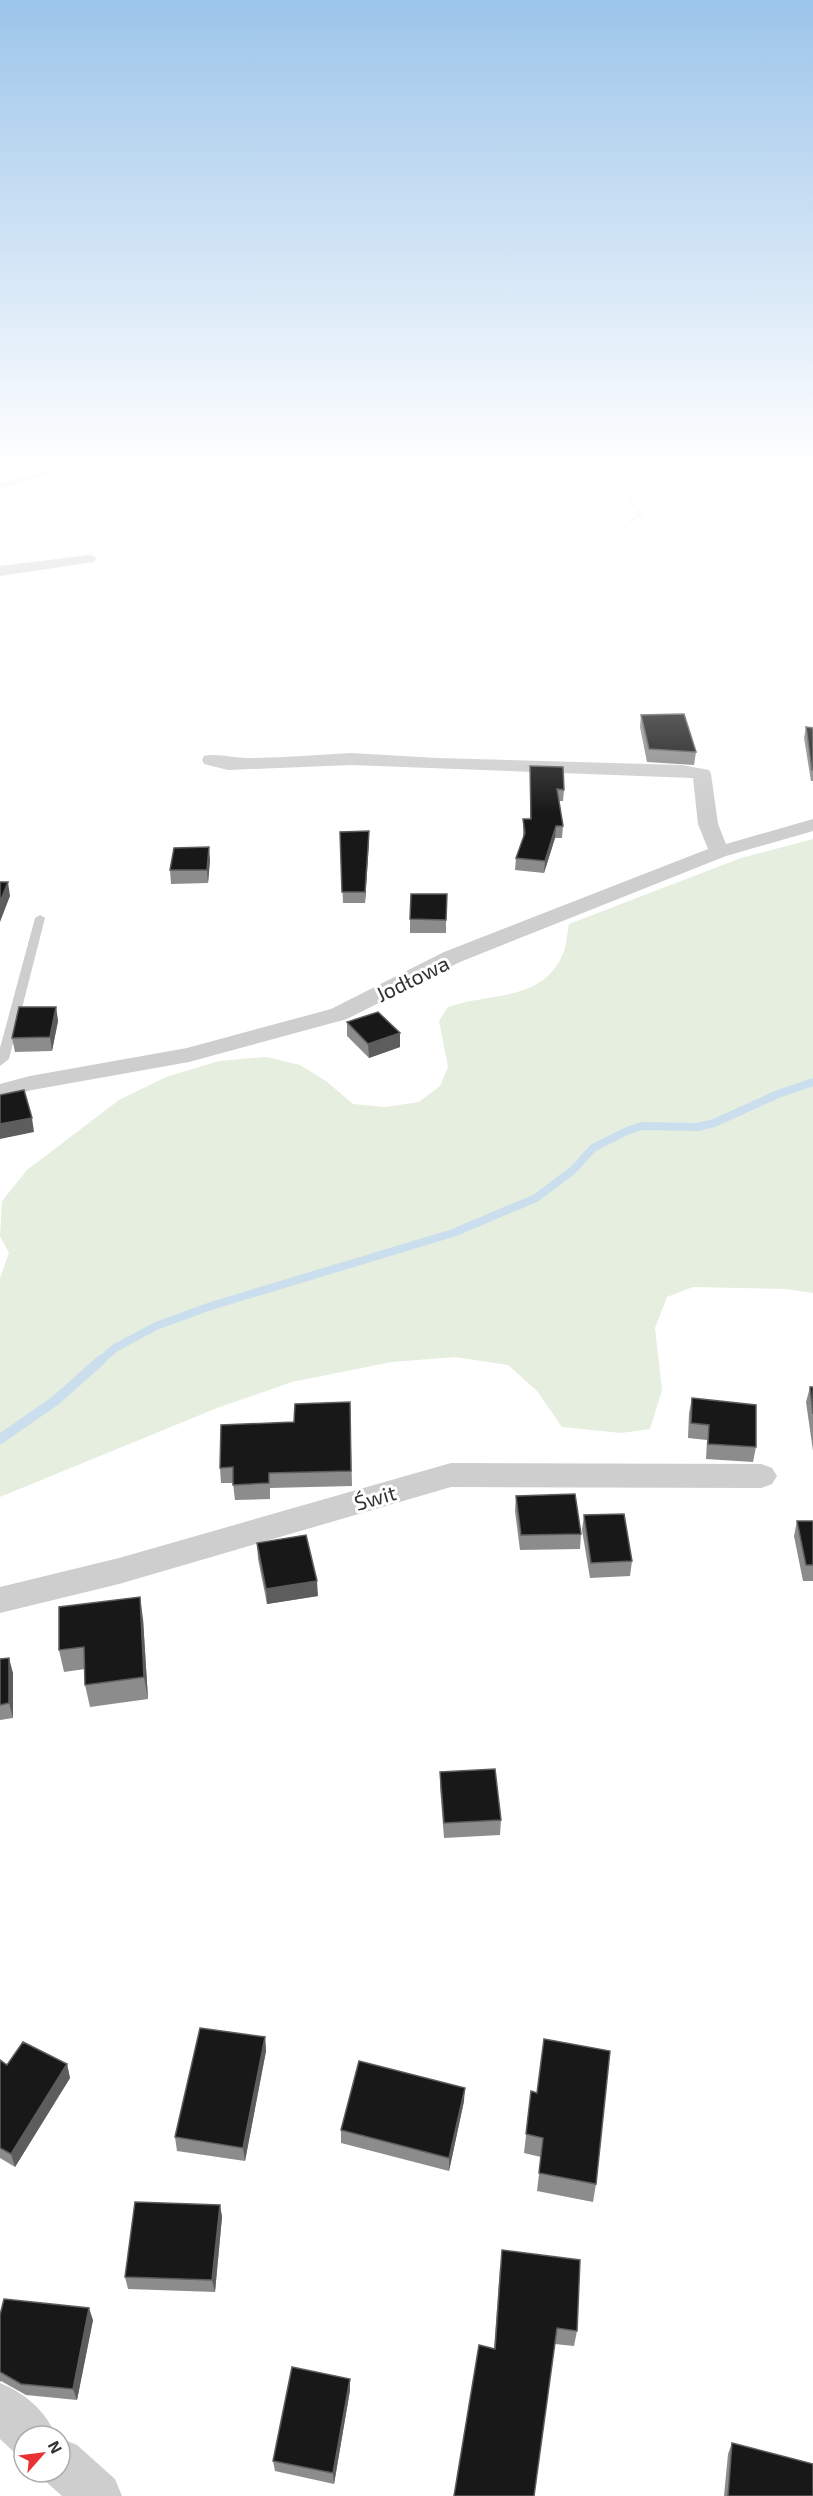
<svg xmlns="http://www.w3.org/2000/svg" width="813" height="2496" viewBox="0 0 813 2496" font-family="'Exo 2',sans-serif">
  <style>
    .green { fill: #e6eedf }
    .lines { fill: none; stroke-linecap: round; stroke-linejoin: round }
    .stream-far1 { stroke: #cbdeed; stroke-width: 8 }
    .stream { stroke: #cbdeed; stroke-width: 10 }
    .path { stroke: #cecece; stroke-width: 2; stroke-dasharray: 1.5 1.5; stroke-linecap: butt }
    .lane { fill: #cecece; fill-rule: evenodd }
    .street { fill: #cecece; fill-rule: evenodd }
    .wall { fill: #8c8c8c }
    .shaded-wall { fill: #5d5d5d }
    .building { fill: #181818; stroke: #5d5d5d; stroke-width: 1.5 }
    .labels { text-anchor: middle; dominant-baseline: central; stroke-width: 6; stroke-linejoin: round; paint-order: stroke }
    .street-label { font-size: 21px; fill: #313131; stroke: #fff }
  </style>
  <rect width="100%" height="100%" fill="#fff"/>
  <path class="green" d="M813 839V1293L786 1289 693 1287 667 1297 655 1328 662 1390 650 1429 621 1433 562 1427 537 1391 508 1365 455 1357 392 1362 292 1382 217 1408 0 1497V1278L9 1253 0 1236 2 1201 27 1170 119 1100 166 1077 219 1061 266 1057 300 1065 326 1081 353 1104 385 1107 419 1102 440 1086 448 1067 439 1021 448 1007C489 992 545 1003 564 951 567 943 567 933 569 924L741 858Z"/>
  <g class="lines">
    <path class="stream-far1" d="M100 1361 115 1348 156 1326 211 1306 453 1233 536 1198 573 1170 593 1148 629 1130 642 1126 698 1127 714 1123 778 1094 813 1082"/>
    <path class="stream" d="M0 1439 55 1401 101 1360"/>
    <path class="path" d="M630 521 641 515 627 495 661 464"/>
    <path class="lane" d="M257 464H296L196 472 55 473 0 488V484L62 467 65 469 196 468Z
      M40 915 45 918 9 1059 0 1066V1048L35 918Z"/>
    <path class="street" d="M89 555 94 556 96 559 94 562 0 576V566Z
      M351 753 437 758 682 765 709 770 711 774 718 824 726 844 813 819V831L726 856 460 962 347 1019 189 1062 32 1090 0 1098V1084L30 1076 187 1048 331 1009 444 952 708 849 698 824 693 778 351 765 228 770 204 764 202 760 204 756C216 753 234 758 247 758 281 758 316 755 351 753Z
      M451 1463 761 1464 772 1468 777 1476 772 1484 761 1488 451 1487 119 1584 0 1613V1587L119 1558Z
      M0 2383C25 2393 46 2411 56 2436H24V2457L15 2453 0 2439Z
      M60 2438 77 2445 115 2479 122 2496H62L43 2479 40 2472H60Z"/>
  </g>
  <path class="wall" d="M641 715 696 752 694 765 647 762 640 727Z
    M806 727 813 728V781H811L804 738Z
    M530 766 564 790 563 801H559L563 826 562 838H555L544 873 515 870 516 858 523 838V819H530Z
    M369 831 365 903H343L340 832Z
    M210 860 208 883 171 884 170 870Z
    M410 919 446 920V933H410Z
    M56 1007 58 1021 52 1051 15 1052 12 1038Z
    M347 1022 400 1033V1047L369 1058 347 1036Z
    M810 1387H813V1451L806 1402Z
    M692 1398 756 1447 753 1462 706 1459 707 1440 688 1438 689 1413Z
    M350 1402 352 1486 270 1488V1499L235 1500 233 1483H221L220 1468 294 1422Z
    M516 1496 581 1534 580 1549 520 1550 515 1511Z
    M584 1515 632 1561 630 1576 590 1578 582 1530Z
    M797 1521H813V1581H803L794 1536Z
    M257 1543 318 1596 267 1604 258 1559Z
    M143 1619 148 1699 90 1707 85 1685V1669L64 1672 59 1650Z
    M0 1659 13 1673V1718L0 1720Z
    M440 1772 501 1820 500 1835 444 1838 440 1787Z
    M265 2037 266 2051 245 2161 177 2151 175 2137Z
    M0 2060 7 2065 67 2064 70 2078 15 2167 0 2158Z
    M531 2091 596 2184 593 2202 537 2191 541 2157 524 2153Z
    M464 2101 449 2171 341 2143V2130Z
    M220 2205 222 2217 215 2292 128 2289 125 2277Z
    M500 2267 577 2331 574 2346 555 2344 494 2349Z
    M0 2315 93 2320 77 2400 26 2395 1 2381 0 2382Z
    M350 2390 334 2484 275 2471 273 2461Z
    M732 2443 813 2496H724L728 2454Z"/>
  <path class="shaded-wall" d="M556 826 555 838 544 873 545 861Z
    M369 831V842L365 903V892Z
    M209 847 210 860 208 883 207 870Z
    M8 882 10 896 0 922V902Z
    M56 1007 58 1021 52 1051 50 1037Z
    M400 1033V1047L369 1058 368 1044Z
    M32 1118 34 1132 0 1139V1124Z
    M317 1581 318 1596 267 1604 266 1589Z
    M140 1597 143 1619 148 1699 144 1677Z
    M9 1658 13 1673V1718L9 1703Z
    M265 2037 266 2051 245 2161 243 2148Z
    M67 2064 70 2078 15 2167 11 2154Z
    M465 2088 464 2101 449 2171V2158Z
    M220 2205 222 2217 215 2292 212 2280Z
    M89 2308 93 2320 77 2400 73 2389Z
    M350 2379V2390L334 2484 333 2473Z"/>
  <path class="building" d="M684 714 696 752 649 749 641 715Z
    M806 727 813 728V770H812Z
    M530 766 563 767 564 790 557 789 563 826H556L545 861 516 858 525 833 523 819H531Z
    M369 831 365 892H342L340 832Z
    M209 847 207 870H170L174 848Z
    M0 882H8L0 902Z
    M411 894H447L446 920 410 919Z
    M19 1007H56L50 1037 12 1038Z
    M378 1012 400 1033 368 1044 347 1022Z
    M24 1090 32 1118 0 1124V1095Z
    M810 1387H813V1414Z
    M692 1398 756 1405V1447L708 1444 709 1425 691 1423Z
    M350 1402 351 1471 269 1473V1483L233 1485V1467L220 1468 221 1425 294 1422 295 1404Z
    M575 1494 581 1534 521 1535 516 1496Z
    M624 1514 632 1561 591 1563 584 1515Z
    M797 1521H813V1565H806Z
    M306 1535 317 1581 266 1589 257 1543Z
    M140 1597 144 1677 85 1685 84 1647 59 1650V1607Z
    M9 1658V1703L0 1705V1659Z
    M495 1769 501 1820 444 1823 440 1772Z
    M200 2028 265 2037 243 2148 175 2137Z
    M544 2039 610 2051 596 2184 539 2173 543 2138 526 2134 531 2091 537 2093Z
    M23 2042 67 2064 11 2154 0 2148V2060L7 2065Z
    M359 2061 465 2088 449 2158 341 2130Z
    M135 2202 220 2205 212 2280 125 2277Z
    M502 2250 580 2260 577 2331 557 2328 534 2496H454L479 2345 495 2349Z
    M4 2299 89 2308 73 2389 21 2384 0 2372V2315Z
    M292 2367 350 2379 333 2473 273 2461Z
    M732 2443 813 2464V2496H728Z"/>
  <linearGradient id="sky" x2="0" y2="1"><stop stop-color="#9cc5ea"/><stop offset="0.57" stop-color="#fff"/><stop offset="1" stop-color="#fff" stop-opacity="0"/></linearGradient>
  <rect width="813" height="814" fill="url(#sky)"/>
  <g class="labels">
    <g class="street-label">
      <text transform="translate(412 978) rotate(-26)">Jodłowa</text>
      <text transform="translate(375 1497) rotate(-16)">Świt</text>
    </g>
  </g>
  <g transform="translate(42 2454) rotate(62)"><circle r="28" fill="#ffffff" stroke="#adadad" stroke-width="1.5"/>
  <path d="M0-4.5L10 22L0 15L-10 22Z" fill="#e93233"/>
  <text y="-9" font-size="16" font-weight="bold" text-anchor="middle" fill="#313131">N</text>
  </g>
</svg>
